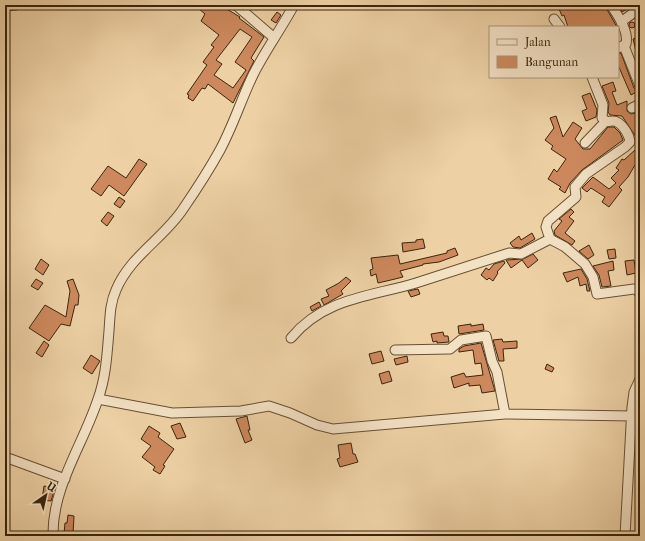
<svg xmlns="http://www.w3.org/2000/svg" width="645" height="541" viewBox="0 0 645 541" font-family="'IM FELL French Canon',serif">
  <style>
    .building { fill: #cd895d; stroke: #3a250d; fill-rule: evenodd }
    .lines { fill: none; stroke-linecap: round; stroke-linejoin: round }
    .minor-casing { stroke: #675033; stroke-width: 11 }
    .minor { stroke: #f3e1c4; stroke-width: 9 }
  </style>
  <rect width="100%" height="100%" fill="#edd1a5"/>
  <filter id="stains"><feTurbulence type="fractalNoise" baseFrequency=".005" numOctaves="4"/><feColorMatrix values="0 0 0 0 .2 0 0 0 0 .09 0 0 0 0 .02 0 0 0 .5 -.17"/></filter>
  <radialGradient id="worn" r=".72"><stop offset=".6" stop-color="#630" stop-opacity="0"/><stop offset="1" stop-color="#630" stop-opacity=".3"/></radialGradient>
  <path class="building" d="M200 5H220L240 17 239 18 264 37 251 58 254 61 233 103 208 84 205 89 202 88 193 101 188 98 189 95 187 94 207 65 203 62 214 47 211 45 219 35 201 21 205 14 198 8ZM240 29 252 37 235 62 246 70 233 88 214 75 222 64 216 60Z
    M569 5H599L600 9 605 6 617 27H568L564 15 562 16 559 9Z
    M618 5H634L622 12Z
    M277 12 281 15 276 23 271 20Z
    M629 25a3 3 0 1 1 6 0a3 3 0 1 1-6 0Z
    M640 37V50L636 51 633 39Z
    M621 53 634 88 638 91 631 95 618 65V54Z
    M613 82 616 91 612 92 617 105 627 101V111L631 114 635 113 640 122V143L622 116 610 115 608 112 609 103 602 86Z
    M590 93 597 110 596 117 586 121 582 111 587 109 582 96Z
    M556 116 563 137 573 122 582 128 575 139 583 149H590L608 127H614L620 133 623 140 582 170 570 183 565 193 559 189 561 187 548 179 554 169 557 172 566 159 551 149 553 146 545 140 554 128 550 118Z
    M636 149 640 153V170L635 165 628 177 619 187 622 190 609 207 602 202 605 197 591 188 587 192 582 188 593 177 609 189 616 183 611 178 619 170 616 168 622 159 624 160Z
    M139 159 147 164 124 196 109 185 101 196 91 189 108 166 126 178Z
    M119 197 125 201 120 208 114 204Z
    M571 209 574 212 569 217 574 221 565 233 575 241 572 245 555 235 554 231 562 221 559 219Z
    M108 212 114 216 107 226 101 221Z
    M532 233 535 239 520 248 513 247 510 243 519 236 521 240Z
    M423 239 425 248 403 252 402 243 416 242V240Z
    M589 245 594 255 588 259 579 251Z
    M455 248 458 255 439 262 423 264V265L400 271 403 277 395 279 378 283 376 274 371 276 370 270 373 269 371 258 398 255 400 264 447 253V251Z
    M615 249 616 258 609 259 607 250Z
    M533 254 538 260 528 268 522 260 511 268 506 260 523 259Z
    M41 259 49 265 43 275 35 269Z
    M634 260 636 273 627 275 625 261Z
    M504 261 505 263 497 272 498 273 493 281 489 278 487 280 481 275 486 268 489 270 494 264Z
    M613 261 614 270 608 271 611 286 602 287 599 275 593 266Z
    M581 269 587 279 590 291H587L586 284 580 286 578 277 567 282 563 273Z
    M346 277 351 281 341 291 343 294 324 305 321 299 329 296 326 290 339 283Z
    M36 279 43 283 38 290 31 286Z
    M73 279 79 295 78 305H75L70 326 61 324 49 341 29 328 45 305 66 317 70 291 67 281Z
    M418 289 420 294 411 297 408 291Z
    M319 302 321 306 312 311 310 307Z
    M471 324V326L483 324 484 330 459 334 458 326Z
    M443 332 444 336H448L449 342 437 343V341L433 342 431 334Z
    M502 339 503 342 517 341V348L503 349 504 361H499L493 340Z
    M44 341 49 345 42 357 36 353Z
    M481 343 495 391 482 393 480 385 469 386V383L454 388 451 377 464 373 466 377 483 375 481 363 475 364 473 350 459 352V349L464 346Z
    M381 351 384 361 372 364 369 354Z
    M91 355 100 361 92 374 83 368Z
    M407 356 408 362 396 365 394 359Z
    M547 364 554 368 552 372 545 369Z
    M389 371 392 381 382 384 379 374Z
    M247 416 250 430H248L252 440 245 443 236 419Z
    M180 423 186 437 177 439 171 426Z
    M149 426 160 433 158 437 174 449 163 465 165 466 160 474 153 470 155 467 142 457 151 446 141 439Z
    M351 443 353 454H355L358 462 340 467 337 459 340 458 338 445Z
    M44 486 55 488 51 501 42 500Z
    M68 515 74 516 73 534H64L65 523H67Z"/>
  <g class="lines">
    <defs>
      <path id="minor" d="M236 5 273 37
        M611 5C618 16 629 31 626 44L618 48
        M5 6 16 5
        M554 19 560 27
        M621 22 640 8
        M624 46 640 86
        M592 77 603 105 602 118 606 121C608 122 610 121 613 121 621 121 629 134 630 142L625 147 586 174 575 187 576 197 548 221 546 227 550 239 565 247 585 264 593 277 597 294 634 289 637 290 640 294
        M632 108 640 104
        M585 143 606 121
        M291 338C324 298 369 297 416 283 447 273 478 263 509 253L521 254 550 239
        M395 350 450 349 461 340 486 336 492 361 497 372 505 414
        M98 399 172 413 241 411 269 406 290 413 317 425 333 429 505 414 632 416
        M5 457 65 479
        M53 536C52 487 83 445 98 399 106 377 107 354 109 331 110 317 110 303 116 290 130 256 164 238 183 209 196 190 209 170 220 150 233 126 241 100 253 75 265 51 281 29 294 5
        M625 536 632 407 634 392 640 379"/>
    </defs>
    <use href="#minor" class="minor-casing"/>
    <use href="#minor" class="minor"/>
  </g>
  <rect width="645" height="541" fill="none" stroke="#edd1a5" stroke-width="20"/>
  <rect x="6" y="6" width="633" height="529" fill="none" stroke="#3a250d" stroke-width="2"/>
  <rect x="10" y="10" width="625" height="521" fill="none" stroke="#3a250d"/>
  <rect x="489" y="26" width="130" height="52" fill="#f3e1c4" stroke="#a9967b"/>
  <rect x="497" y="39" width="20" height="6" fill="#f3e1c4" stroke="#a9967b"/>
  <text x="525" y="46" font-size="12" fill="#3a250d">Jalan</text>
  <rect x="497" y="56" width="20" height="12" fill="#cd895d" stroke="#a9967b"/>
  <text x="525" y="66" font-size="12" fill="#3a250d">Bangunan</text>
  <g transform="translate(46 495) rotate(34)" stroke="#f3e1c4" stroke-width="3" paint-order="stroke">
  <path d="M0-3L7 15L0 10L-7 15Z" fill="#3a250d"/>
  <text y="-6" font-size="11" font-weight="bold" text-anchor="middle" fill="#3a250d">U</text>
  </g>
  <rect width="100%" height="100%" filter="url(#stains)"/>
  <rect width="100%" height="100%" fill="url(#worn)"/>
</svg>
